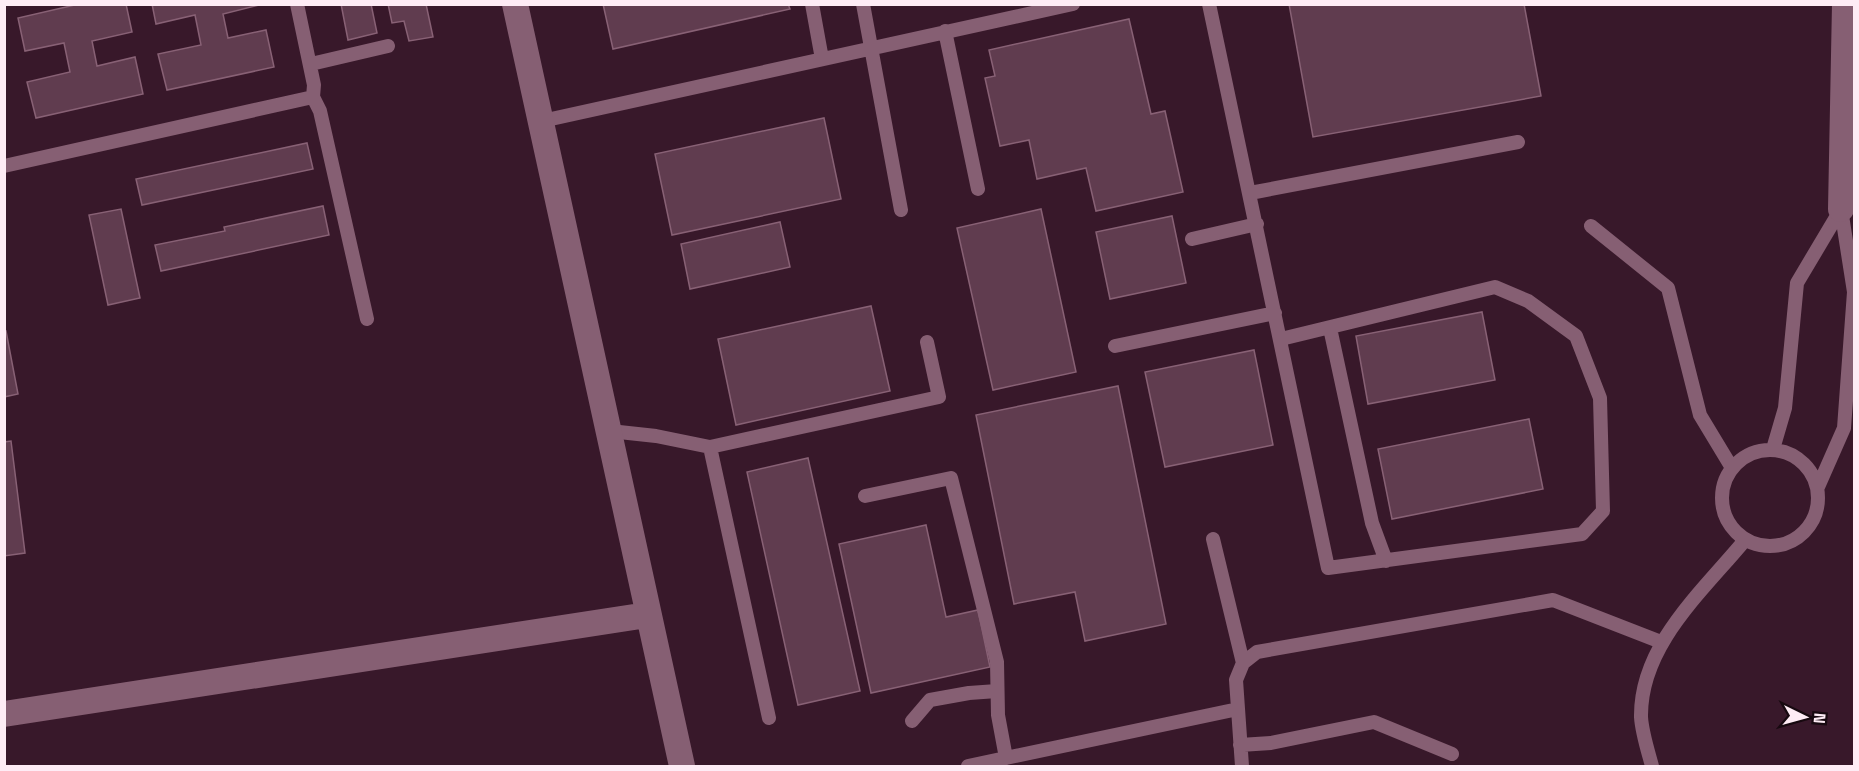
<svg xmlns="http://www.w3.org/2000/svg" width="1859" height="771" viewBox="0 0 1859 771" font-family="'Space Grotesk',sans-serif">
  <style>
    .building { fill: #603c4f; stroke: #886175; stroke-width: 1.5 }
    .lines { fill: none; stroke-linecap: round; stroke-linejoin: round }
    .lane { stroke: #865f73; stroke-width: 14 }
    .street { stroke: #865f73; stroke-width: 26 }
  </style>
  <rect width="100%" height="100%" fill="#38182a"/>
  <path class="building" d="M79 4H126L132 32 92 41 97 66 135 57 143 94 36 118 27 82 70 72 64 43 25 51 18 18Z
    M152 4H263L223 14 228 38 266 30 274 67 167 90 158 54 201 45 195 15 156 24Z
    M341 4H371L377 33 348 40Z
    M388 4H426L433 37 409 41 404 21 392 23Z
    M603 4H788L790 9 613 49Z
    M1289 4H1524L1541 96 1313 137Z
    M1129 19 1151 114 1165 111 1183 192 1096 211 1086 168 1037 179 1029 140 1000 146 985 78 995 76 989 50Z
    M824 118 841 199 672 235 655 154Z
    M307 143 313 169 142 205 136 179Z
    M323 206 329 235 161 271 155 245 225 231 224 227Z
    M121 209 140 298 108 305 89 215Z
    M1041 209 1076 372 993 390 957 228Z
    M1172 216 1186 283 1110 299 1096 232Z
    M780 222 790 267 690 289 681 244Z
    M871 306 890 391 736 425 718 339Z
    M1482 312 1495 380 1368 404 1356 336Z
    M6 331 18 394 4 397V332Z
    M1254 350 1273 445 1165 467 1145 372Z
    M1118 386 1166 624 1085 641 1075 592 1014 604 976 415Z
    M1529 419 1543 489 1392 519 1378 449Z
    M11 441 25 553 4 556V442Z
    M808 458 860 691 798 705 747 472Z
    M926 525 946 617 978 610 990 667 871 693 839 544Z"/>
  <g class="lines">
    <path class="lane" d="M812 4 822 59
      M863 4 901 210
      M1209 4 1328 568 1582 534 1603 511 1600 398 1576 336 1528 301 1495 287 1281 339
      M945 31 978 189
      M311 64 388 46
      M313 97 320 111 367 319
      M542 121 1073 4
      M4 166 313 97 314 85 297 4
      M1250 193 1518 142
      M1591 226 1668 288 1700 415 1732 468
      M1192 239 1257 224
      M1330 328 1372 523 1386 561
      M1115 346 1275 313
      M610 431 656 436 710 447 769 718
      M710 447 939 397 927 342
      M1773 449 1785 408 1797 283 1841 209
      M1722 498a48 48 0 1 1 96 0a48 48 0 1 1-96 0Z
      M1818 487 1844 428 1854 292 1841 209
      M865 496 951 478 997 662 998 715 1006 758
      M1213 539 1243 663
      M912 721 930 700 969 693 997 691
      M1240 745 1271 743 1374 722 1452 754
      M968 766 1238 709
      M1242 766 1236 680 1243 663 1257 652 1553 600 1661 642
      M1652 766C1648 751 1642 733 1641 717 1640 645 1703 591 1745 540"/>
    <path class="street" d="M515 4 682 766
      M1841 209 1845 4
      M4 714 647 615"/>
  </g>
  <rect width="1859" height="771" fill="none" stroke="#feecf5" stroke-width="12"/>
  <g transform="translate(1805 717) rotate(95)" stroke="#170910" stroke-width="4.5" paint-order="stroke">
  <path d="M0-4.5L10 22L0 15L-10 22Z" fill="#feecf5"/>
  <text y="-9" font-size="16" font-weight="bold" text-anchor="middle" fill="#feecf5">N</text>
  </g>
</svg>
